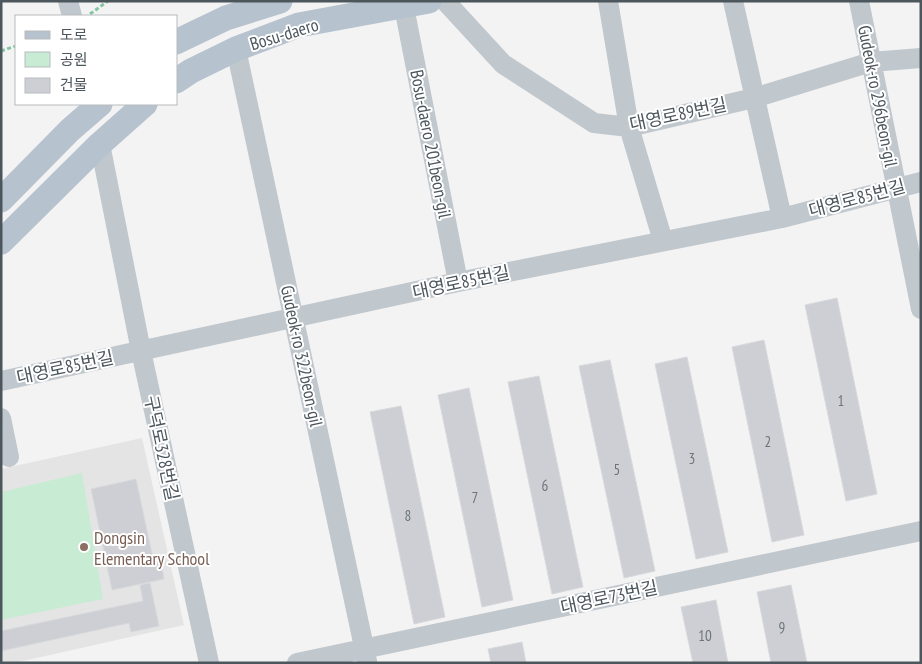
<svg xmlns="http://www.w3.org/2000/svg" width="922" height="664" viewBox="0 0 922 664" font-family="'PT Sans Narrow','Noto Sans KR',sans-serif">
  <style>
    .education { fill: #e5e4e4 }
    .green { fill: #c8ebd4 }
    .building { fill: #cdcfd4; stroke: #d7d9dd }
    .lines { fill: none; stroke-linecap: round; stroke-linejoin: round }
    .path { stroke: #84c5a2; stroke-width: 3; stroke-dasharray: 4 2.5; stroke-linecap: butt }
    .minor { stroke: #c0c7cd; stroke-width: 20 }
    .major { stroke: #b6c2cd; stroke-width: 25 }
    .education-dot { fill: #8d6e63; stroke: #fff; stroke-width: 2 }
    .labels { text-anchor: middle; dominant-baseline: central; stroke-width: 4; stroke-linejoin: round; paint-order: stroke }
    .number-label { font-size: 15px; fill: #6c747b }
    .street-label { font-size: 18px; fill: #4c565d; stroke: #fff }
    .education-label { font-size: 18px; fill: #785e54; stroke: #fff; text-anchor: start }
  </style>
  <rect width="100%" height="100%" fill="#f4f3f3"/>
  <path class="education" d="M142 438 184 625 14 663H1V469Z"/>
  <path class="green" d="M82 473 103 599 1 620V492Z"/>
  <path class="building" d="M837 298 877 494 846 501 805 305Z
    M764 340 804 535 772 542 732 347Z
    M687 357 728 552 696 559 655 364Z
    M610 360 655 571 624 578 579 366Z
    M539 376 583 587 552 594 508 382Z
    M469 388 513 600 482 607 438 395Z
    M401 406 445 617 414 624 370 412Z
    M136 479 153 558 160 557 164 579 112 590 91 489Z
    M150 583 159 626 131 632 129 623 1 651V631L143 601 140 585Z
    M791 585 807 663H771L757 592Z
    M716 600 728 663H693L681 607Z
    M522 642 526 663H491L488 649Z"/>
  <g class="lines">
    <path class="path" d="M90 14 108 1
      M1 51 16 46"/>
    <path class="minor" d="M68 1 72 16
      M445 1 503 64 594 123 629 127 754 98 871 62 921 58
      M608 1 629 127 663 241
      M733 1 782 218
      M859 1 921 309
      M404 7 458 282
      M236 49 367 661
      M100 144 141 351 209 663
      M1 381 458 282 782 218 921 182
      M1 418 9 457
      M297 663 921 531"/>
    <path class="major" d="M176 42 226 18 280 1
      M176 81 191 71 236 49 299 25 429 1
      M1 200 70 130 100 104
      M1 242 100 144 145 104"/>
  </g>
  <circle class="education-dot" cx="84" cy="547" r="5"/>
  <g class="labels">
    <g class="number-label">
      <text x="841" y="400">1</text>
      <text x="768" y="441">2</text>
      <text x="692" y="458">3</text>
      <text x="617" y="469">5</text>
      <text x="545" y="485">6</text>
      <text x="475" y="497">7</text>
      <text x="408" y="515">8</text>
      <text x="782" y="627">9</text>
      <text x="705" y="635">10</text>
    </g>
    <g class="street-label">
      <text transform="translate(284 34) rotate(-17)">Bosu-daero</text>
      <text transform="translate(878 96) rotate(79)">Gudeok-ro 296beon-gil</text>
      <text transform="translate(678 114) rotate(-12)">대영로89번길</text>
      <text transform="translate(431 144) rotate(79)">Bosu-daero 201beon-gil</text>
      <text transform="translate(857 198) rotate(-15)">대영로85번길</text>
      <text transform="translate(461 282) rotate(-12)">대영로85번길</text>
      <text transform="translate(302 356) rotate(78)">Gudeok-ro 322beon-gil</text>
      <text transform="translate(65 367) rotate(-12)">대영로85번길</text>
      <text transform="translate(162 448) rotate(78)">구덕로328번길</text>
      <text transform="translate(609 597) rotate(-12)">대영로73번길</text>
    </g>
    <g class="education-label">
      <text x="94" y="537">Dongsin<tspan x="94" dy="21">Elementary School</tspan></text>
    </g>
  </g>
  <rect width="922" height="664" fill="none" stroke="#4c565d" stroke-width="5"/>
  <rect x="15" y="15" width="162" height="90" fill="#ffffff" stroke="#b7bbbe"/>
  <rect x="25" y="31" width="25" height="8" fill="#b6c2cd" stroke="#b7bbbe"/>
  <text x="60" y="40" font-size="15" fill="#4c565d">도로</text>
  <rect x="25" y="52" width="25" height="15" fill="#c8ebd4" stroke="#b7bbbe"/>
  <text x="60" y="65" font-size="15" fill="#4c565d">공원</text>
  <rect x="25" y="78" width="25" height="15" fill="#cdcfd4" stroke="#b7bbbe"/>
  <text x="60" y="90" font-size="15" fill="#4c565d">건물</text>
</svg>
